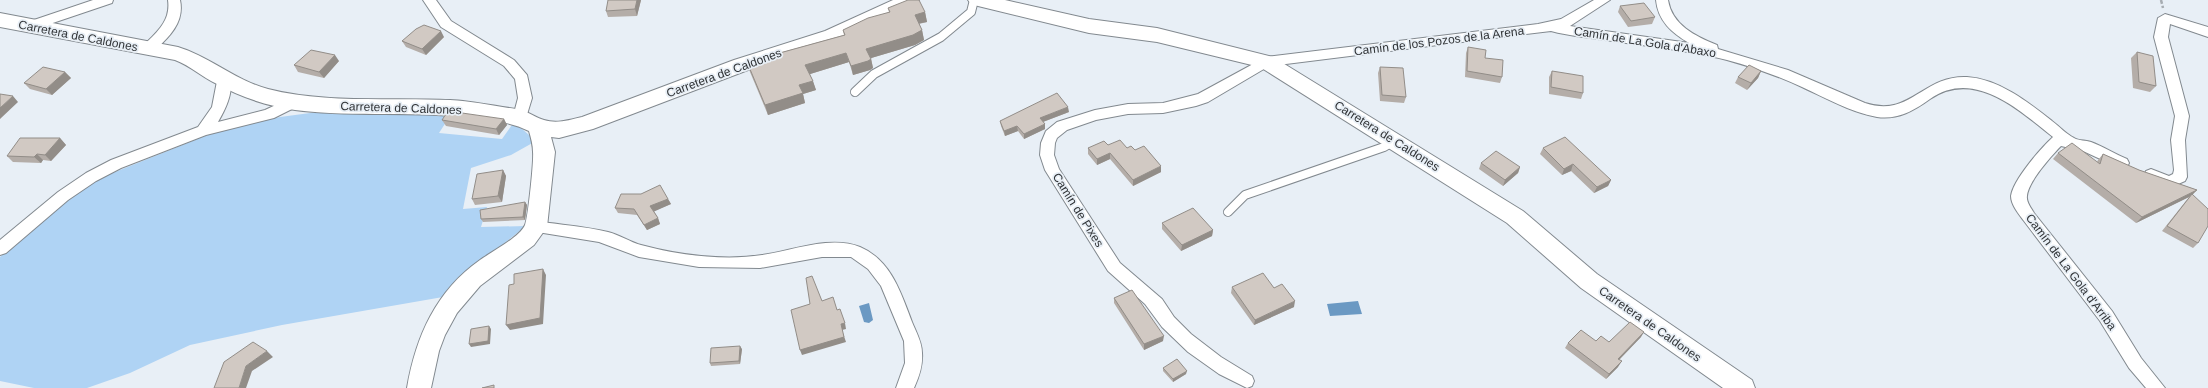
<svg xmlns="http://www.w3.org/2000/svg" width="2208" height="388" viewBox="0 0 2208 388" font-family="Arial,sans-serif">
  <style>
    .green { fill: #afd3f4 }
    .water { fill: #6b99c3 }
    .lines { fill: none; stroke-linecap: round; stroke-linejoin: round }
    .lane-casing { stroke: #82898f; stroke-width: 10 }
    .street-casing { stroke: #82898f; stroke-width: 2 }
    .secondary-casing { stroke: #82898f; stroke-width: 2 }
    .path { stroke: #a7adb2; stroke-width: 2.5; stroke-dasharray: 4 2; stroke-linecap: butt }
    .lane { stroke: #fff; stroke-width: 8 }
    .street { fill: #fff; fill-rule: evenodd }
    .secondary { fill: #fff; fill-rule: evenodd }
    .wall { fill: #b4ada8 }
    .shaded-wall { fill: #928d88 }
    .building { fill: #d1c9c3; stroke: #928d88 }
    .labels { text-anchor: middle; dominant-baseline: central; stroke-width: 3.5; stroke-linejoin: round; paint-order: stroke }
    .street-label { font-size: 12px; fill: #303336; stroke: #e8eff6 }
  </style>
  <rect width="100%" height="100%" fill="#e8eff6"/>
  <path class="green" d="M333 110 452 113 439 133 502 139 514 122 536 141 511 155 471 168 463 209 487 207 481 227 526 226 468 272 443 297 282 325 190 345 130 373 87 388H34L0 381V257L34 225 86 184 115 172 205 136 235 127 280 117Z"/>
  <path class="water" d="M1358 301 1362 314 1330 316 1327 304Z
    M869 303 873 320 869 323 864 322 859 306Z"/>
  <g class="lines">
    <defs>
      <path id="lane" d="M855 92 874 74 941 37 971 12 974 0
        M1228 212 1245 195 1384 147 1394 141"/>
      <path id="street" d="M93 0H113L112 3 35 29 30 30 23 26 25 23Z
        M168 0H180C185 23 168 38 153 52H143L141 49 143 46C157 32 171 21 168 0Z
        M423 0H436L451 21 514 60 527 75 532 98 525 121H515L513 117 518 98 515 79 504 66 441 27Z
        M1594 0H1610L1570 26 1689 43C1672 33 1658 21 1656 0H1668C1672 25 1695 36 1717 45L1718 49 1788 70 1865 103C1911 118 1922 75 1967 77 1999 79 2028 102 2052 121 2059 126 2066 134 2074 138 2079 141 2086 140 2091 142 2104 147 2115 154 2127 159L2129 163 2127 167 2122 169 2083 151 2061 146C2051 156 2028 182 2027 196 2026 202 2031 208 2034 213L2112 311 2141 358 2165 388H2146L2129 368 2100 321 2024 221C2019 214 2011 205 2011 196 2013 180 2041 148 2053 137 2019 110 1974 68 1930 99 1915 110 1898 120 1877 117 1850 112 1826 98 1802 87 1778 76 1753 67 1727 60 1688 50 1646 46 1605 40 1587 37 1569 36 1551 31L1269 66 1208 102 1196 106 1163 113 1128 114 1096 120 1067 130 1057 138 1055 143 1054 155 1059 169 1120 263 1162 299 1174 317 1191 334 1221 357 1252 376 1254 381 1252 386 1247 388 1219 374 1188 352 1162 327 1145 304 1108 271 1045 170 1040 155 1041 143 1046 131 1057 122 1095 110 1128 104 1163 103 1198 94 1266 57 1538 24 1561 19Z
        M2165 14 2208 27V37L2170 24 2168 37 2189 116 2185 140 2187 177 2185 181 2169 188 2146 179 2144 175 2146 171 2151 169 2169 176 2173 174 2174 170 2171 140 2175 116 2154 37 2158 18Z
        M223 74 228 76C236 89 225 110 218 122L265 110 293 97 298 98 300 102 298 106 274 118 206 135 121 168 96 181 68 200 6 253 0 255V240L58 192 86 173 111 160 198 127 212 107 218 76Z
        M536 221C560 225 584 226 608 232 620 235 630 242 641 245 678 255 724 261 762 255 792 251 830 235 860 247 891 260 901 293 912 322 916 332 922 342 922 353 923 366 919 377 914 388H896L905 363 904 341 881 286 868 269 851 257H822L760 268 699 267 639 257 599 242 531 231 528 227 531 223Z"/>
      <path id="secondary" d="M893 0H919L916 4 839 41 748 70 593 129 559 138 551 137 555 152 547 227 534 245 480 286 457 313 445 335 439 351 431 388H407C416 336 436 291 480 260 491 252 520 237 525 225 528 218 534 161 533 152 533 145 531 138 529 131 513 123 498 121 480 119 418 110 356 118 295 110 268 106 240 97 217 84 202 77 191 66 175 60L0 27V13L178 47C211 57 234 80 268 89 327 104 389 97 450 100 472 101 494 106 516 109 526 110 534 117 544 120 557 124 569 120 582 117L734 60 825 31Z
        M968 0H1005L1089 19 1157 28 1273 57 1523 211 1597 274 1752 380 1755 388H1723L1581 288 1507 223 1260 67 1157 42 1089 33 978 6 971 4Z"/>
    </defs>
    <use href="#lane" class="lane-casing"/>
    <use href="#street" class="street-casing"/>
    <use href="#secondary" class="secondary-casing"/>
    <path class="path" d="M2161 0 2163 8"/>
    <use href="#lane" class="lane"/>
    <use href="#street" class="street"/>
    <use href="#secondary" class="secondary"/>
  </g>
  <path class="wall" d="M641 0 637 16 608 17 606 11Z
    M1620 6 1655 17 1652 24 1628 27 1618 12Z
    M888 8 925 12 927 22 919 24 922 30 924 40 915 45 871 58 873 68 870 70 853 75 849 62 810 74 816 90 803 94 805 103 768 115 750 72 747 62 844 35 843 30 889 12Z
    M444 37 426 55 406 47 402 41Z
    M1468 47 1485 58 1502 77 1500 83 1465 77 1466 53Z
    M2137 52 2156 86 2150 92 2133 88 2131 58Z
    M339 61 324 78 298 72 294 65Z
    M1380 67 1406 97 1404 103 1380 101 1378 73Z
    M1552 71 1583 93 1581 99 1549 94V77Z
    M1761 71 1758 78 1747 90 1735 83 1738 77Z
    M65 72 71 78 52 95 30 89 24 83Z
    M1069 112 1043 122 1045 124V129L1024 139 1018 131 1005 136 1001 126 1000 121Z
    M504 119 507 125 499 135 446 126 442 120Z
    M60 138 66 145 51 161 43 160 41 163 13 162 7 156Z
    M1108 145 1127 148 1135 150 1161 172 1133 186 1110 159 1097 165 1088 154V148Z
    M1543 148 1611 180 1608 186 1594 193 1571 171 1562 175 1540 154Z
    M2058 153 2097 162 2098 160 2103 154 2139 170 2197 190 2192 195 2198 243 2193 248 2162 231 2189 197 2136 223 2053 159Z
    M1481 163 1520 167 1518 173 1503 186 1479 169Z
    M503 170 506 176 502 202 475 205 472 199Z
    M668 199 671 204 654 211 658 218 660 224 647 230 637 215 618 213 615 208Z
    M525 202 527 205 525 220 483 222 481 219Z
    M1162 223 1213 230 1212 236 1181 251 1162 229Z
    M1232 287 1274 288 1294 307 1254 325 1231 293Z
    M1114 298 1163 341 1144 350 1114 303Z
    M1641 337 1619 360 1618 367 1606 379 1565 348 1568 343 1596 341 1609 342Z
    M742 349 740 364 711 366 710 363Z
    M1163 368 1186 374 1173 382 1163 371Z"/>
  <path class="shaded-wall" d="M637 0H641L637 16 635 9Z
    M925 12 927 22 916 24 915 15Z
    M922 30 924 40 915 45 868 59 866 49Z
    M441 31 444 37 426 55 422 49Z
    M846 53 849 62 807 75 805 65Z
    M335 55 339 61 324 78 319 72Z
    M871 59 873 68 870 70 853 75 851 66Z
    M1761 71 1758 78 1747 90 1751 83Z
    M65 72 71 78 52 95 46 89Z
    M813 81 816 90 803 94 805 103 768 115 765 105 799 85Z
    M13 96 18 102 0 119V108Z
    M1068 107 1069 112 1040 123V118Z
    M504 119 507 125 499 135 496 129Z
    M1045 124V129L1024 139V134Z
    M1017 126 1018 131 1005 136 1004 131Z
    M60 138 66 145 51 161 45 155Z
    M1110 153V159L1097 165V159Z
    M37 154 43 160 41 163 34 157Z
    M1573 164 1571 171 1562 175 1564 169Z
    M1161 166V172L1133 186V180Z
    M1520 167 1518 173 1503 186 1505 180Z
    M503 170 506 176 502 202 498 196Z
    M1611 180 1608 186 1594 193 1597 187Z
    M2197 190 2190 197 2192 194 2189 197 2136 223 2142 217Z
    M668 199 671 204 653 212 650 206Z
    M525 202 527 205 525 220 523 217Z
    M658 218 660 224 647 230 644 225Z
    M1213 230 1212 236 1181 251 1182 245Z
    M543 269 546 275 543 324 510 330 506 325Z
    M1295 301 1294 307 1254 325 1255 320Z
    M845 323 846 329 842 330 846 342 802 355 800 350 841 324Z
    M489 326 491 329 490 344 471 347 469 344Z
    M1644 332 1641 337 1615 364 1618 359Z
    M1164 336 1163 341 1144 350V344Z
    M740 346 742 349 740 364 739 361Z
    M267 351 273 357 252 371 246 388H239L246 366Z
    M1622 361 1618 367 1606 379 1609 374Z
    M1187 371 1186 374 1173 382V379Z"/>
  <path class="building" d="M608 0H637L635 9 606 11Z
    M908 0H919L925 12 915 15 922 30 913 35 866 49 871 59 868 61 851 66 846 53 805 65 813 81 799 85 803 93 765 105 747 62 845 35 843 30 868 18 890 12 888 8Z
    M1644 3 1655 17 1631 21 1620 6Z
    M424 25 441 31 422 49 402 41 416 29Z
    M1468 47 1486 50 1485 58 1503 60 1502 77 1467 71Z
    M311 50 335 55 319 72 294 65Z
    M2137 52 2153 56 2156 86 2139 82Z
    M1749 65 1761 71 1751 83 1738 77Z
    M43 67 65 72 46 89 24 83Z
    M1380 67 1403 68 1406 97 1382 95Z
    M1552 71 1583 76V93L1551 87Z
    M1057 93 1068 107 1040 118 1045 124 1024 134 1017 126 1004 131 1000 121Z
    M0 94 13 96 0 108Z
    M448 111 504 119 496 129 442 120Z
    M1565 137 1611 180 1597 187 1573 164 1564 169 1543 148Z
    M20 138H60L45 155 37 154 34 157 7 156Z
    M1120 140 1127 148 1131 146 1135 150 1144 146 1161 166 1133 180 1110 153 1097 159 1088 148 1104 141 1108 145Z
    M2072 143 2100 164 2103 154 2139 170 2197 190 2142 217 2058 153Z
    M1496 151 1520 167 1505 180 1481 163Z
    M503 170 498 196 472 199 477 174Z
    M660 185 668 199 650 206 658 218 644 225 634 209 615 208 621 194H641Z
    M2192 194 2208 209V226L2198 243 2167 226Z
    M525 202 523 217 481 219 480 210Z
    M1193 208 1213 230 1182 245 1162 223Z
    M543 269 540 318 506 325 509 285 514 284V274Z
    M1263 273 1274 288 1282 284 1295 301 1255 320 1232 287Z
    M812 276 822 301 833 297 837 310 840 309 845 323 841 324 844 337 800 350 791 310 810 304 806 278Z
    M1132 290 1164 336 1144 344 1114 298Z
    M1630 322 1644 332 1618 359 1622 361 1609 374 1568 343 1581 330 1596 341 1601 336 1609 342Z
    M489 326 488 341 469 344 471 329Z
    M253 342 267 351 246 366 239 388H214L224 362Z
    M740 346 739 361 710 363 711 348Z
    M1177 359 1187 371 1173 379 1163 368Z
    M494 385V388H482Z"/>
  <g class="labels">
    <g class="street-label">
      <text transform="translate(78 36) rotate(11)">Carretera de Caldones</text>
      <text transform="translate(1439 41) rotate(-7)">Camín de los Pozos de la Arena</text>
      <text transform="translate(1645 42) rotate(9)">Camín de La Gola d'Abaxo</text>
      <text transform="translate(724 73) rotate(-20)">Carretera de Caldones</text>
      <text transform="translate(401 108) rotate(2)">Carretera de Caldones</text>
      <text transform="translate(1387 136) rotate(32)">Carretera de Caldones</text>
      <text transform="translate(1078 210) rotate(58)">Camín de Pixes</text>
      <text transform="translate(2071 272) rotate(53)">Camín de La Gola d'Arriba</text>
      <text transform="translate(1650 324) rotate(35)">Carretera de Caldones</text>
    </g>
  </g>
</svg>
